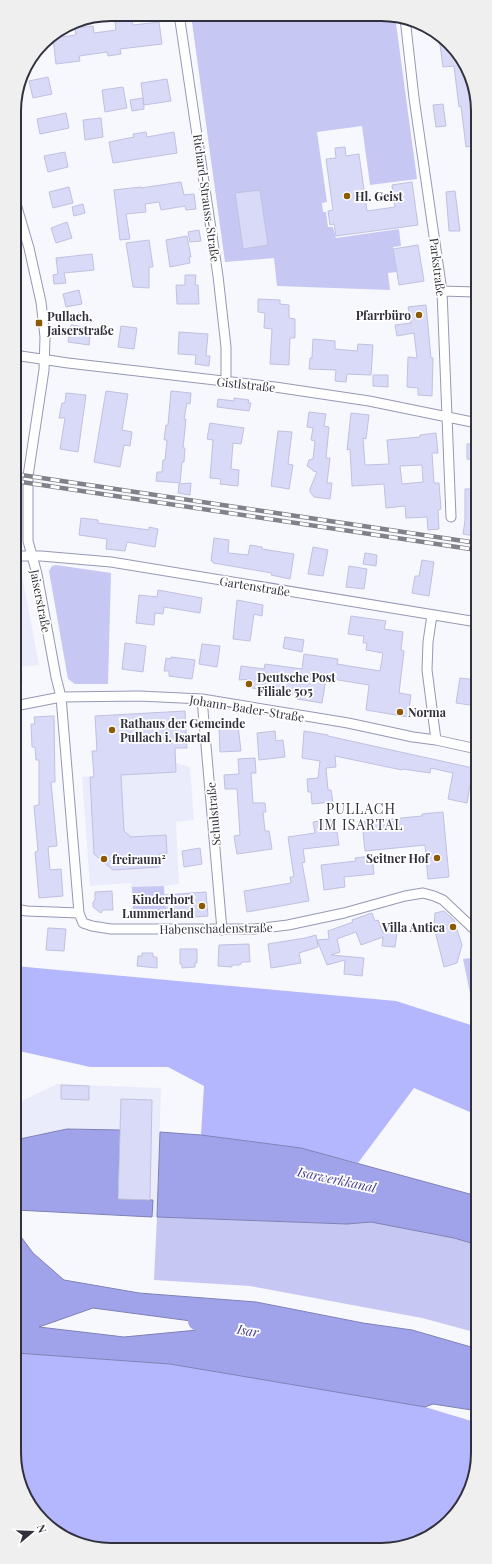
<svg xmlns="http://www.w3.org/2000/svg" width="492" height="1564" viewBox="0 0 492 1564" font-family="'Playfair Display',serif">
  <style>
    .built { fill: #eaecfb }
    .green { fill: #c6c8f3 }
    .forest { fill: #b4b6fe }
    .water { fill: #a1a3ea; stroke: #7f81b6; fill-rule: evenodd }
    .lines { fill: none; stroke-linecap: round; stroke-linejoin: round }
    .river { stroke: #a1a3ea; stroke-width: 20 }
    .building { fill: #d8daf8; stroke: #bfc1df; fill-rule: evenodd }
    .minor-casing { stroke: #9698b4; stroke-width: 11 }
    .minor { stroke: #fff; stroke-width: 9 }
    .rail-casing { stroke: #81818b; stroke-width: 4.5 }
    .rail { stroke: #fff; stroke-width: 3; stroke-dasharray: 9; stroke-linecap: butt }
    .poi-dot { fill: #8b5a02; stroke: #fff; stroke-width: 1.5 }
    .labels { text-anchor: middle; dominant-baseline: central; stroke-width: 3.5; stroke-linejoin: round; paint-order: stroke }
    .poi-label { font-size: 12px; font-weight: bold; fill: #31313d; stroke: #fff; text-anchor: start }
    .street-label { font-size: 12px; fill: #31313d; stroke: #fff }
    .water-label { font-size: 13px; font-style: italic; fill: #443e91; stroke: #fff }
    .quarter-label { font-size: 14px; letter-spacing: 1px; fill: #31313d; stroke: #fff }
    .rim { fill: none; stroke: #31313d; stroke-width: 2 }
  </style>
  <rect width="100%" height="100%" fill="#f7f7fe"/>
  <path class="built" d="M15 570H21L39 665 22 667 23 683H15Z
    M176 763 190 767 194 820 176 822 179 884 164 886 165 913 133 914 131 883 90 886 82 777 176 772Z
    M57 1084 161 1088 157 1217 16 1210 15 1104Z"/>
  <path class="green" d="M191 15 395 16 417 179 370 185 362 126 317 132 327 202 322 203 323 212H326L328 227H333L336 238 399 229 401 246 393 247 397 272 388 273 390 290 277 286 274 258 225 262Z
    M56 565 111 573 108 684H75L68 679 49 571 52 566Z
    M164 886 165 913 133 914 132 887Z
    M477 957V1008L471 998 463 959Z
    M157 1217 347 1224 371 1222 454 1238 478 1245V1333L422 1318 250 1286 154 1280Z"/>
  <path class="forest" d="M15 966 396 1001 477 1027V1115L414 1088 358 1163 301 1148 201 1135 204 1086 168 1067H90L15 1050Z
    M16 1353 170 1364 425 1407 478 1423V1459L471 1490 454 1517 429 1537 400 1548H92L42 1521 16 1472Z"/>
  <path class="water" d="M67 1129 120 1130 118 1199 153 1200 152 1217 16 1210 15 1140Z
    M160 1132 201 1135 301 1148 477 1196 478 1245 454 1238 371 1222 347 1224 157 1217Z
    M16 1230 33 1253 64 1280 139 1293 256 1302 363 1323 412 1330 478 1349V1411L433 1404 425 1407 170 1364 16 1353V1278H19L16 1272ZM93 1308 229 1326V1327L124 1337 39 1327Z"/>
  <g class="lines">
    <path class="river" d="M198 1321 257 1331"/>
  </g>
  <path class="building" d="M132 20 133 25 159 22 162 44 120 49 121 54 108 56 107 52 79 56 80 61 56 64 53 38 76 35 75 28 93 26 94 33 116 30 115 22Z
    M439 37 450 43 476 92V145L466 147 461 106 459 107 454 66 443 67Z
    M48 77 52 94 33 98 29 81Z
    M167 79 171 101 144 105 141 83Z
    M123 87 127 108 105 112 102 90Z
    M143 98 144 109 132 111 130 100Z
    M443 104 446 126 436 127 433 105Z
    M66 113 69 128 40 134 37 119Z
    M101 118 103 137 85 140 83 120Z
    M146 132 147 137 174 132 177 153 113 163 109 142 134 137 133 134Z
    M345 147 346 156 359 154 367 211 395 207 392 185 412 182 418 225 336 236 334 224 330 225 328 211 333 210 326 159 336 158 335 148Z
    M65 152 68 167 48 172 44 156Z
    M181 182 184 195 194 194 196 209 186 210 185 206 161 210 159 202 145 204 146 212 126 214 130 239 120 240 114 190 141 187V188Z
    M69 187 73 203 53 208 49 192Z
    M260 190 268 245 243 249 235 193Z
    M455 191 460 231H449L446 192Z
    M83 204 85 213 74 216 72 207Z
    M67 222 72 238 56 243 51 228Z
    M199 230 201 241 190 242 188 232Z
    M187 236 191 257H189L190 263 170 267 166 240Z
    M149 240 153 267H149V288L133 287 126 243Z
    M418 245 424 281 399 285 393 249Z
    M92 254 94 270 64 273 66 283 54 284 53 275 58 274 56 258Z
    M185 275H196L195 285H198L199 304H177L176 285H185Z
    M79 290 82 304 66 307 63 294Z
    M258 299 280 300V304L289 305V318L295 319V338H290L289 365 270 364 272 329 264 328 265 313 258 312Z
    M426 305 431 358H433L432 396 418 395V388L407 387 408 357 417 358 414 333 397 336 395 325 411 323 408 307Z
    M71 325 91 328 89 345 68 342Z
    M121 326 137 328 134 349 118 347Z
    M179 332 208 334 206 356H210L209 366 195 364 196 355 178 354Z
    M313 339 335 341V349L357 351 358 344 373 345 371 375 347 374 346 382 335 381 336 370 309 369 310 358H312Z
    M373 375H388V387L373 386Z
    M106 391 128 394 122 430 132 432 130 446 124 445 120 467 94 462Z
    M171 391 191 393 190 404 187 403 184 419H186L183 448H185L184 462H182L180 483 156 481 157 472H162L163 460H165L167 440H164L166 425H168Z
    M66 393 86 395 78 452 60 449 65 418H59L62 403H65Z
    M234 398 249 400 248 403H251L249 411 217 407 218 399 234 401Z
    M309 412 326 414 324 426 329 427 326 458H330L327 483H332L330 499 314 497 310 492V489L317 472 313 471V470L307 466 309 460 313 459 315 441 311 440 313 428 307 427Z
    M351 413 369 415 366 439 363 438 365 465 389 464 387 440 420 437V435L436 433 438 453H432L434 483H439L441 509 438 510 439 529 428 530 427 517 406 518 405 506 386 508 384 484 352 486 350 449 347 450ZM422 465 423 482 402 484 400 466Z
    M210 423 244 428 241 444 233 443 231 469 239 470 238 486 220 484 221 479 210 478 213 440 207 439Z
    M278 431 292 432 288 464 293 465 289 489 271 486Z
    M467 444H477V460L467 459Z
    M191 483 190 495 178 493 179 484Z
    M465 489H477V518L474 536 463 534 465 520Z
    M81 518 98 520V523L149 530V527L158 529 155 547 127 542 125 551 106 549 107 539 79 535Z
    M214 538 229 540 228 553 248 555 250 545 262 547V549L294 554 290 579 271 575 272 573 213 563V561H211Z
    M313 547 328 550 323 576 308 574Z
    M365 553 377 555 376 566 363 564Z
    M422 560 434 562 429 596 412 593 415 576H419Z
    M349 566 367 569 364 589 346 587Z
    M158 590 202 598 200 613 164 607 163 614 155 613 154 625 136 623 139 595 157 597Z
    M237 600 263 605 262 616 254 614 250 641 233 639Z
    M351 616 386 621 384 629 403 632 401 650 404 651 399 693 411 695 408 717 366 710 369 685 326 678 322 703 297 699 298 695 252 688 251 679 239 680 241 666 264 669 265 664 302 669 304 654 338 659 337 664 380 671 383 653 366 650 367 643H363L364 636 348 634Z
    M285 637 304 640 302 652 283 648Z
    M125 643 146 646 143 672 122 669Z
    M202 644 220 646 217 667 199 664Z
    M171 657 195 660 192 679 169 676V671H164L166 658 171 659Z
    M460 678 477 680V706L456 703Z
    M185 711 187 748H175L176 772 121 775 124 831 131 837 166 835 167 853 159 854V867L113 870 94 854 90 777H94L92 751H97L95 716Z
    M54 716 55 782H51L57 846 48 847 50 870 61 869 63 896 39 898 35 852 38 851 34 806 39 805V760H36L35 747H32L31 724H35L34 717Z
    M238 726 241 751 220 752 219 727Z
    M275 731 276 741 283 740 285 757 259 760 257 733Z
    M304 731 328 735V736L473 768 467 803 448 799 453 773 431 768 430 773 403 769 402 770 335 756 336 767 326 768 328 790H331L333 802 312 804 311 792H308L307 779 318 778 320 761 302 758Z
    M255 758 256 773H251L253 803H265L266 812H263L265 831H269L272 849 237 854 234 836 240 835 237 789H225L224 775 239 774 238 759Z
    M443 812 449 877 428 879 425 845 365 851 362 822 422 816V814Z
    M332 819 333 832H337L339 845 303 849 305 862 302 863 309 901 247 912 244 891 291 883 290 877H294L288 837 315 833 313 822Z
    M200 848 202 864 184 867 182 851Z
    M372 856 374 874 344 877 345 887 324 890 321 865 356 861 355 858Z
    M112 891 113 910H103L101 913 93 907V902L95 900V892Z
    M206 892 208 916 166 919 164 895Z
    M444 911 454 920 462 945 457 963 444 967 434 927 435 913Z
    M372 913 375 921 378 920 383 933H397L395 947 382 946 383 937 361 945 356 932 337 939 340 952 331 955 364 958 362 976 344 974 345 960 327 965 317 940 329 939 328 931 353 922 352 920Z
    M48 928 66 929 64 951 46 950Z
    M316 935 318 947 299 953 301 963 271 968 268 944 305 938Z
    M249 944 250 962H242L240 965H232V967L218 966 219 945Z
    M180 949H197V963H195V967L182 968V964H180Z
    M142 953H153V957H157V968L137 966 138 956H142Z
    M61 1085 89 1086V1100L61 1099Z
    M121 1099 152 1100 150 1200 118 1199Z"/>
  <g class="lines">
    <defs>
      <path id="minor" d="M179 14 218 276 226 347V382
        M405 18 414 98 442 291 451 517
        M14 197 29 248 41 302 45 337 44 370 28 476V541L37 574 56 677 61 697 79 913 83 923 92 926 111 929H254L288 925 344 913 405 896 423 893 434 896 443 900 477 932
        M442 291 476 292
        M14 355 68 363 275 387 369 401 477 423
        M15 556H41L111 562 477 622
        M432 615 428 642 427 670 436 740
        M202 699 222 930
        M15 706 61 697 139 696 202 699 348 723 413 737 436 740 477 749
        M15 909 27 911 79 913"/>
    </defs>
    <use href="#minor" class="minor-casing"/>
    <use href="#minor" class="minor"/>
    <defs>
      <path id="rail" d="M15 474 477 543
        M15 481 477 550"/>
    </defs>
    <use href="#rail" class="rail-casing"/>
    <use href="#rail" class="rail"/>
  </g>
  <g class="poi-dot">
    <circle cx="347" cy="196" r="4"/>
    <circle cx="419" cy="315" r="4"/>
    <rect x="35" y="319" width="8" height="8" rx="2"/>
    <circle cx="249" cy="684" r="4"/>
    <circle cx="400" cy="712" r="4"/>
    <circle cx="112" cy="730" r="4"/>
    <circle cx="437" cy="858" r="4"/>
    <circle cx="104" cy="859" r="4"/>
    <circle cx="202" cy="906" r="4"/>
    <circle cx="453" cy="927" r="4"/>
  </g>
  <g class="labels">
    <g class="poi-label">
      <text x="355" y="196">Hl. Geist</text>
      <text x="411" y="315" text-anchor="end">Pfarrbüro</text>
      <text x="47" y="316">Pullach,<tspan x="47" dy="14">Jaiserstraße</tspan></text>
      <text x="257" y="677">Deutsche Post<tspan x="257" dy="14">Filiale 505</tspan></text>
      <text x="408" y="712">Norma</text>
      <text x="120" y="723">Rathaus der Gemeinde<tspan x="120" dy="14">Pullach i. Isartal</tspan></text>
      <text x="429" y="858" text-anchor="end">Seitner Hof</text>
      <text x="112" y="859">freiraum²</text>
      <text x="194" y="899" text-anchor="end">Kinderhort<tspan x="194" dy="14">Lummerland</tspan></text>
      <text x="445" y="927" text-anchor="end">Villa Antica</text>
    </g>
    <g class="street-label">
      <text transform="translate(207 198) rotate(82)">Richard-Strauss-Straße</text>
      <text transform="translate(438 267) rotate(83)">Parkstraße</text>
      <text transform="translate(246 384) rotate(6)">Gistlstraße</text>
      <text transform="translate(255 586) rotate(9)">Gartenstraße</text>
      <text transform="translate(41 601) rotate(79)">Jaiserstraße</text>
      <text transform="translate(247 708) rotate(9)">Johann-Bader-Straße</text>
      <text transform="translate(213 814) rotate(-95)">Schulstraße</text>
      <text transform="translate(216 928) rotate(-1)">Habenschadenstraße</text>
    </g>
    <g class="water-label">
      <text transform="translate(337 1179) rotate(12)">Isarwerkkanal</text>
      <text transform="translate(248 1330) rotate(10)">Isar</text>
    </g>
    <g class="quarter-label">
      <text x="361" y="808">PULLACH<tspan x="361" dy="16">IM ISARTAL</tspan></text>
    </g>
  </g>
  <path d="M0 0H492V1564H0ZM111 21H381A90 90 0 0 1 471 111V1453A90 90 0 0 1 381 1543H111A90 90 0 0 1 21 1453V111A90 90 0 0 1 111 21Z" fill="#efefef" fill-rule="evenodd"/>
  <path class="rim" d="M111 21H381A90 90 0 0 1 471 111V1453A90 90 0 0 1 381 1543H111A90 90 0 0 1 21 1453V111A90 90 0 0 1 111 21Z"/>
  <g transform="translate(32 1532) rotate(71)" stroke="#ffffff" stroke-width="3" paint-order="stroke">
  <path d="M0-3L7 15L0 10L-7 15Z" fill="#31313d"/>
  <text y="-6" font-size="11" font-weight="bold" text-anchor="middle" fill="#31313d">N</text>
  </g>
</svg>
